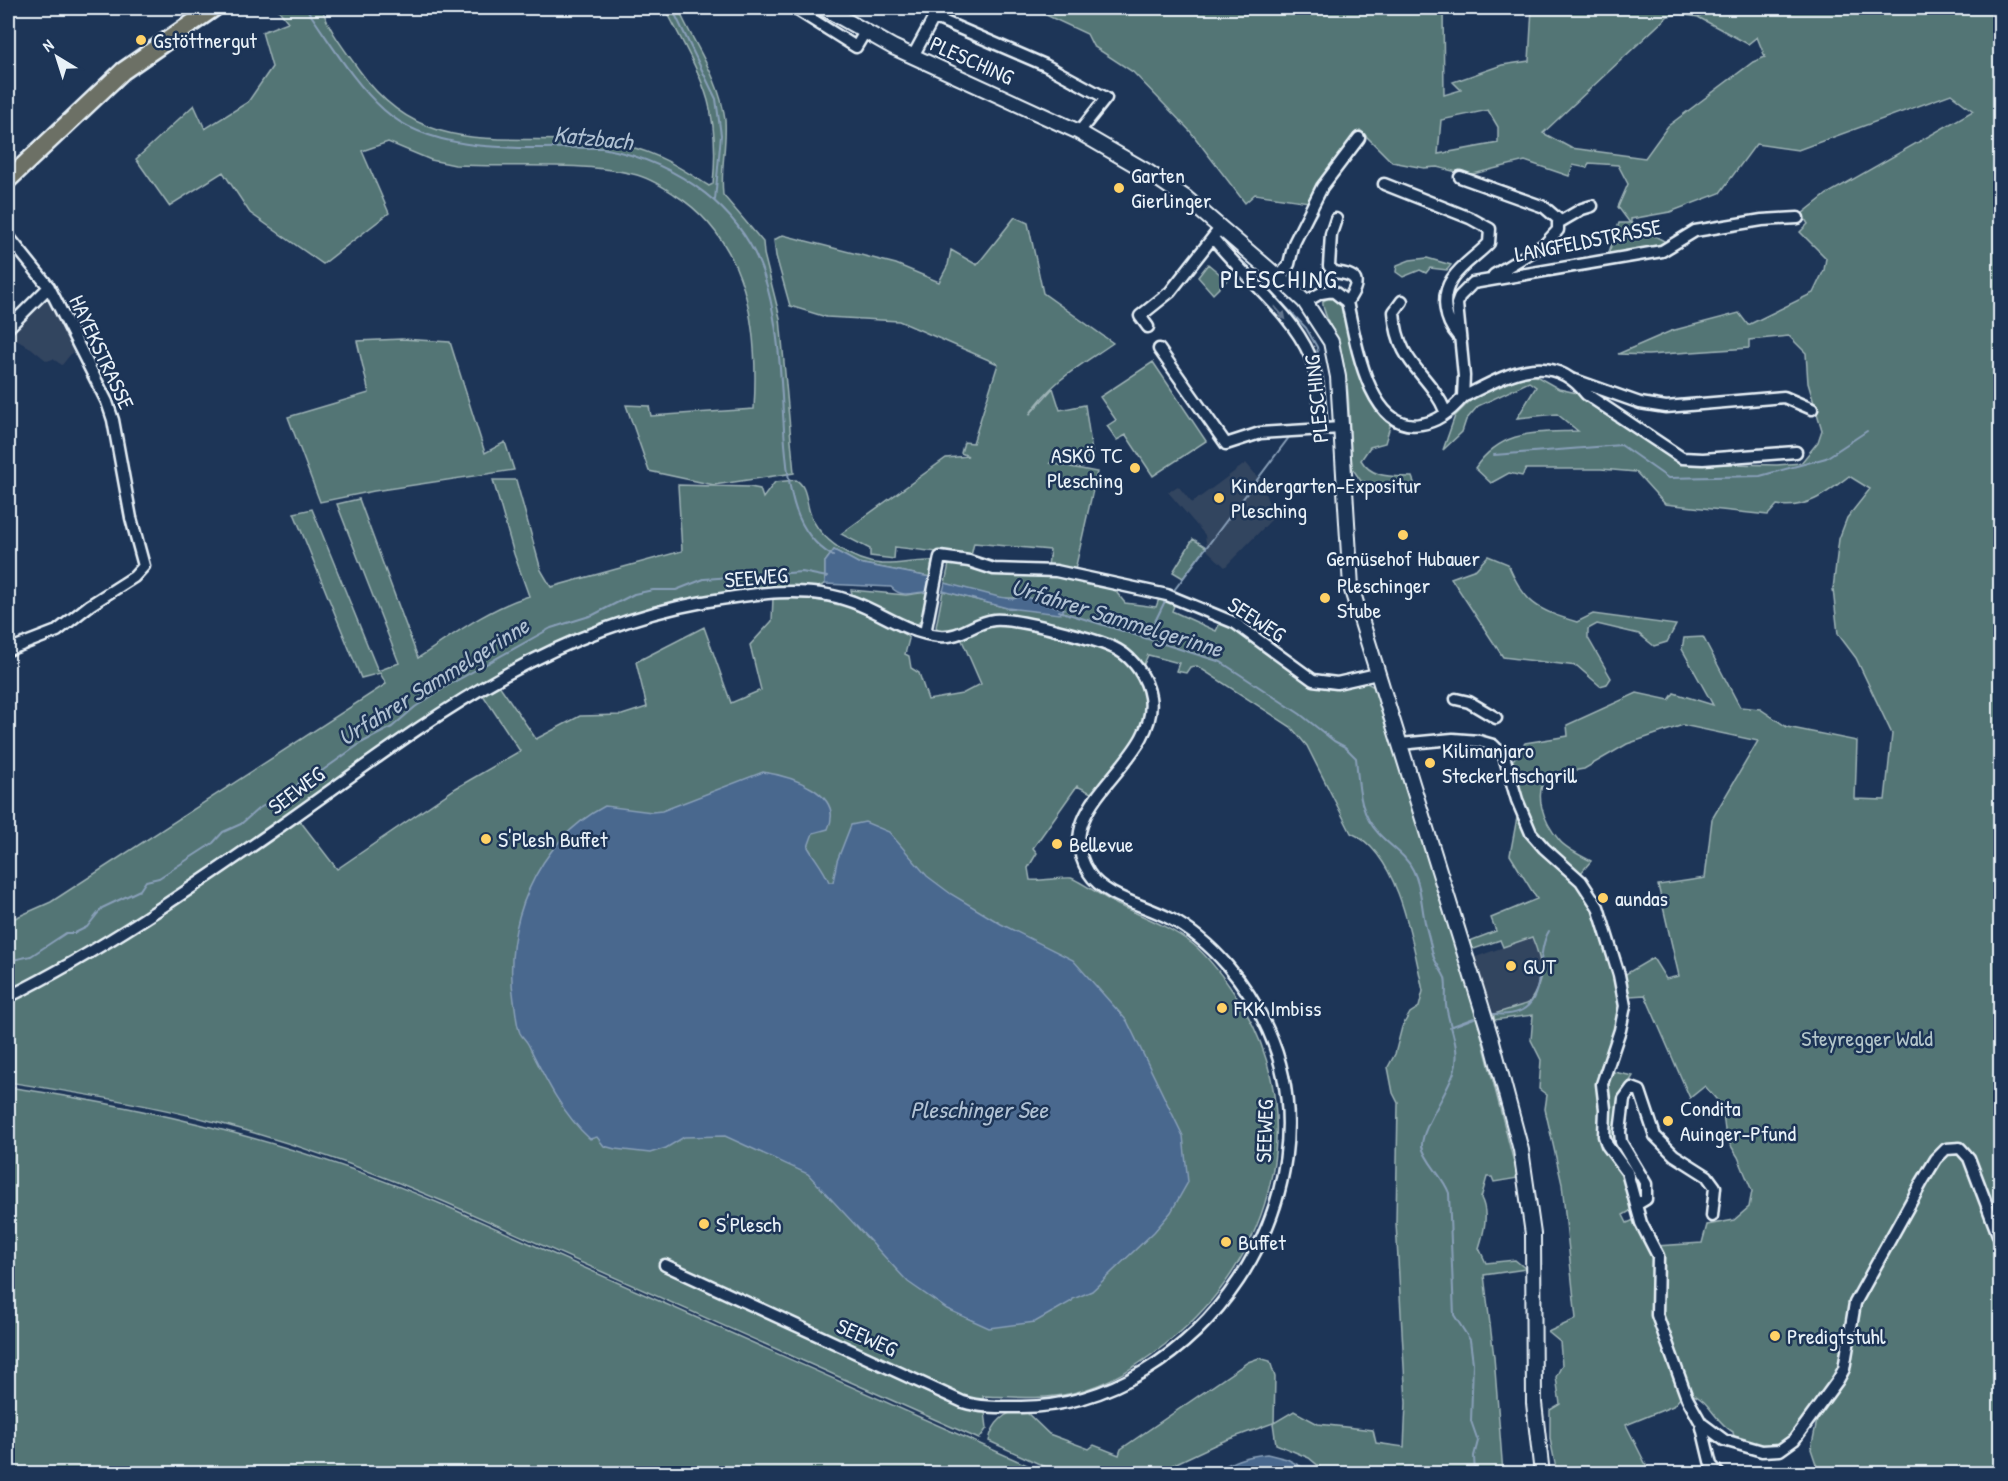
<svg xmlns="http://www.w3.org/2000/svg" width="2008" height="1481" viewBox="0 0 2008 1481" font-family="'Patrick Hand',sans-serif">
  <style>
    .built { fill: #33445f }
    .green { fill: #537575; stroke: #9eb3b6; stroke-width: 1.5; fill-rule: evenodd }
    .water { fill: #48688e; stroke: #889fb8; stroke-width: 1.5 }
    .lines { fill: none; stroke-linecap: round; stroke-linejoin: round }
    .stream { stroke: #889fb8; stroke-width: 2 }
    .street-casing { stroke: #e8f1f8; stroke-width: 15 }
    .secondary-casing { stroke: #e8f1f8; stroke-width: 18 }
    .primary-casing { stroke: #e8f1f8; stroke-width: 21 }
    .street { stroke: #1d3557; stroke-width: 10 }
    .secondary { stroke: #1d3557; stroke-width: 14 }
    .primary { stroke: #6c7065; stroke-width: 16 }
    .oneway { fill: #64778f }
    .poi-dot { fill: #ffd166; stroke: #1d3557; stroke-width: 2 }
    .labels { text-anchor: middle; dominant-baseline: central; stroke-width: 5; stroke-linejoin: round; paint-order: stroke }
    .poi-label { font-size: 22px; fill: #e8f1f8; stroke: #1d3557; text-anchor: start }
    .street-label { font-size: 22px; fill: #e8f1f8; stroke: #1d3557 }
    .park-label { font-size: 22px; fill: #b4c6ca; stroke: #1d3557 }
    .water-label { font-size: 24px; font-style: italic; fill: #b0c1d3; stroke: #1d3557 }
    .quarter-label { font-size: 26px; letter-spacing: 1.5px; fill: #e8f1f8; stroke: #1d3557 }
  </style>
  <rect width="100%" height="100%" fill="#1d3557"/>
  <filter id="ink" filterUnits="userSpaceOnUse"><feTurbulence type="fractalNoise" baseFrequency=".0167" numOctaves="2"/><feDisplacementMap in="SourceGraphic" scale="12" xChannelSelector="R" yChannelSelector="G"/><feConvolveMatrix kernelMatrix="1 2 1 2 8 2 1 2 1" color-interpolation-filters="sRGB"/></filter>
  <g filter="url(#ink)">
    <path class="built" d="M51 294 78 345 62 365 53 359 47 361 31 348 8 336 44 295Z
      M1246 463 1260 480 1274 517 1225 567 1207 550 1205 535 1168 492 1178 486 1192 503Z
      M1532 937 1542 960 1541 975 1535 992 1526 1006 1494 1014 1473 958Z"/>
    <path class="green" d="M277 8H322C329 31 345 50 359 70 430 171 526 125 627 146 658 153 682 169 709 186L713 184C721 104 700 76 665 8H678C694 45 720 78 725 120 727 145 720 170 723 195L763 242 764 254 780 318 794 473 714 485 649 471 626 405 649 406 651 416 754 409C759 329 748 240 674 194 662 186 648 177 633 174 576 161 514 168 455 165L431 160 388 142 362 151 389 213 323 264 250 213 223 172 169 206 136 159 194 105 205 129 248 102 272 67 262 32 288 22Z
      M1031 8H1443L1444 95 1461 90 1453 82 1502 65 1529 61 1532 8H2000V1237L1968 1150 1954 1143 1931 1156 1885 1243 1855 1290 1850 1307 1857 1308 1936 1166 1952 1153 1959 1154 1967 1163 2000 1247V1473H1819L1811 1449 1820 1406C1787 1441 1786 1454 1735 1441L1733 1432C1714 1421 1710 1401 1692 1394L1675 1358 1661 1317 1656 1246 1702 1243 1707 1225 1734 1220 1749 1207 1752 1191 1738 1157 1726 1138 1722 1106 1705 1086 1690 1098 1645 995 1630 996 1624 975 1653 958 1666 979 1679 976 1658 885 1705 878 1712 819 1758 741 1683 725 1627 744 1584 769 1548 775C1532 794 1544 822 1559 840 1565 848 1581 856 1591 861L1580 874 1542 842 1532 825 1511 763 1525 743 1568 736 1567 725 1637 693 1669 700 1674 693 1713 705 1682 649 1684 638 1703 637 1740 707 1760 709 1787 727 1857 741 1855 799 1885 800 1892 734 1856 658 1838 634 1833 589 1839 539 1847 518 1870 489 1849 476C1827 493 1806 510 1777 505L1768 515 1665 504 1636 472 1601 469H1526L1522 476 1509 473 1491 483 1475 468C1502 429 1536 433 1578 431L1557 414 1517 418 1536 387 1529 382 1478 406 1466 420 1462 432 1443 450 1455 416 1472 399 1531 373 1559 389 1581 394 1599 411 1682 463 1777 465 1801 463 1818 442 1822 430 1808 383 1806 353 1789 336 1749 340V348L1648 355 1618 354 1671 331 1739 313 1748 325 1813 293 1824 270 1826 258 1800 232 1808 224 1802 214 1827 194 1973 111 1951 94 1798 150 1756 144 1720 193 1670 212 1631 219V223L1666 242 1659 246 1611 255 1609 252 1619 223H1630L1618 207 1628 184 1618 165 1589 163 1587 168 1573 165 1569 176 1525 161 1469 175 1437 167 1424 168 1392 162 1360 130 1309 202 1255 194 1245 203 1190 131 1133 72 1093 46 1087 34ZM1680 14 1698 17 1748 44 1757 37 1765 57 1753 62 1668 126 1645 158 1571 148 1543 133 1668 16ZM1488 110 1498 127V143L1438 154 1441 120Z
      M1015 217 1028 223 1043 293 1113 343C1080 366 1052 380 1029 415L1053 388 1060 410 1085 405 1093 459 1059 457 1050 463 1097 472 1075 570 1048 566 1050 550 974 543 971 556 895 547 894 559 870 556V549L841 534 946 458 968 456 961 453 964 442 973 443 998 364 899 321 826 317 790 306 776 256 774 240 783 235 896 264 939 282 948 265 951 250 977 265Z
      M1427 258 1451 265 1447 270 1430 268 1426 273 1420 270 1403 277 1396 272 1397 265 1410 260Z
      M1208 264 1227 280 1213 294 1198 277Z
      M1332 296 1340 300 1346 311 1377 408 1391 423 1385 443 1370 447 1361 460C1372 479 1393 476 1412 477L1415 485 1373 484 1361 481 1352 468C1349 432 1351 387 1341 353 1338 340 1321 311 1323 301Z
      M402 339 450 342 485 453 505 442 514 470 374 491 320 502 288 417 369 393 357 341Z
      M1153 362 1206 441 1153 476 1126 435 1117 440 1107 426 1116 420 1100 397Z
      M493 480H516L541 570 551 587 682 551 678 485 750 487 760 489 763 498 775 482 796 480C807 486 806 502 810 513 819 540 854 562 882 564 899 565 915 560 932 561L930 577 858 563 834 550 825 562V584L816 588 760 591 561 642C522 659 487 682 450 705 389 744 330 786 270 829 186 888 98 943 8 993V921L51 902 386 684 380 673 361 678 294 513 312 509 378 671 399 663 337 504 359 499 418 658C453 635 489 608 529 596L514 554Z
      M1193 539 1206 547 1183 578 1173 572Z
      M1488 556 1508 564C1524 603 1537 610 1577 622L1593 614 1676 625 1667 642 1654 646 1639 634 1597 624 1588 629V638L1611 678 1607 684 1600 686 1577 666 1503 657 1451 578 1476 569Z
      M949 564 1016 576 1055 575 1118 588 1117 593 1125 603 1156 607 1159 599 1175 603 1172 611 1216 631 1220 623 1233 628 1308 683 1330 689 1367 683 1376 688 1477 1019 1518 1178 1494 1182 1492 1177H1487L1481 1198C1489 1213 1484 1232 1479 1248L1486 1263 1515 1260 1526 1269 1484 1275 1494 1357 1503 1473H1327L1309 1458 1276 1444 1273 1423 1221 1442 1168 1467 1135 1472 1131 1469 1129 1473H1059L989 1441C992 1423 1006 1410 1024 1410L1049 1434 1089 1449 1094 1445 1119 1455 1121 1449 1248 1362 1259 1358 1270 1361 1275 1377 1274 1423 1294 1411 1318 1424 1373 1430 1376 1443 1404 1447 1406 1403 1396 1223 1398 1103 1393 1093 1388 1067 1395 1054 1402 1027 1410 1013 1419 1007 1423 991C1413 944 1399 853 1351 833L1307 746 1291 727 1197 666 1190 667 1186 673 1176 671 1179 663 1148 655 1144 664 1139 662 1128 652 1021 619 940 632 936 627 943 591 1007 608 1023 596C1004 604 964 589 945 583Z
      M851 590 906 595 927 592 923 618 915 627 895 620 852 594Z
      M773 598C825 596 862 609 907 636L909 639 905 654 909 656 911 668 919 673 928 700 962 694 981 684 961 638 992 624 1018 626 1104 650C1122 658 1136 669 1142 688 1157 729 1121 762 1097 793L1093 794 1077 786 1033 848 1037 853 1028 868 1030 880C1040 881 1065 877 1071 878 1080 881 1106 899 1118 905 1144 917 1171 927 1194 945 1209 958 1221 974 1232 990 1311 1101 1279 1247 1179 1333 1150 1358 1112 1384 1073 1393 1044 1400 1013 1397 983 1396L987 1428 979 1439 447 1203C373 1171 297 1144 219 1123 149 1104 78 1093 8 1082V1002L297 817 337 869 456 788 520 751 481 692 497 682 536 739 580 716 622 715 647 707 636 662 704 627 731 703 761 690 750 645 772 621Z
      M1518 812 1528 836 1564 870 1592 904 1621 997 1618 1024 1598 1073 1599 1092 1602 1118 1628 1185 1630 1211 1623 1215 1627 1223 1634 1220 1654 1256 1658 1268 1651 1305 1682 1396 1673 1406 1626 1425 1650 1473H1557L1550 1439V1410L1560 1404 1556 1377 1562 1365 1560 1342 1548 1332 1576 1319 1562 1184 1545 1109 1547 1095 1539 1089 1541 1060 1531 1040 1533 1015 1494 1020V1014L1529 1003C1546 977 1543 964 1532 937L1503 947 1500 940 1474 949 1467 942 1496 931 1491 918 1537 899 1510 855Z
      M1609 1071 1633 1076 1622 1094 1617 1123 1645 1193 1640 1198 1609 1142Z
      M8 1087C160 1109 307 1146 448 1207L1045 1473H8Z"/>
    <path class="water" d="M834 550 858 563 930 577 927 592C913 592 902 599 891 587L825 584V562Z
      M945 583 999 597 1013 599 1023 596 1064 609 1060 614 1007 608 943 591Z
      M763 772C790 776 845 793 828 829L813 833 808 847C815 859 824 869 829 882H833L837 861 851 825 865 822 889 832 927 876 951 894 1001 924 1073 960 1127 1021 1183 1136 1188 1182 1171 1212 1154 1232 1092 1291 1073 1299 1072 1301 1035 1322 989 1328 947 1309 908 1282 808 1174 725 1136 684 1137 666 1148 650 1153 615 1149 604 1146 597 1137 590 1139C562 1114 545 1078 528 1044 526 1040 522 1037 520 1033 516 1024 516 1011 514 1001 502 926 536 842 605 806L652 812 662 811Z
      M1267 1454 1287 1459 1313 1473H1214C1231 1461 1246 1456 1267 1454Z"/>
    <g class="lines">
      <path class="stream" d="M306 8C330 42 353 82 384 110 437 158 534 146 602 148 677 162 747 209 767 286 781 337 781 392 785 444 789 487 792 532 833 556
        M672 8 716 99 721 135 715 200
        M1306 230 1317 213 1319 203
        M1245 264 1306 328 1317 347 1327 412
        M1494 455 1621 445 1668 478 1760 476 1826 458 1867 431
        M1172 593 1290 436
        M1059 611 1221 662 1300 714 1334 741 1345 747 1356 758C1359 786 1358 812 1379 834 1391 847 1405 854 1413 870 1422 888 1421 907 1426 927 1429 937 1431 948 1434 958 1437 965 1442 971 1445 978 1447 986 1445 997 1446 1005 1449 1027 1462 1050 1454 1072 1448 1092 1421 1129 1422 1146 1424 1160 1443 1176 1449 1193L1454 1315 1470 1340 1473 1363 1471 1421 1478 1441 1474 1456 1475 1474
        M1148 636 1165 601
        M8 961 31 956 66 933H75L87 927 102 908 140 890 146 881 159 878 213 843 223 832 241 824 258 809 295 788 301 780 319 773 361 743 392 727 415 707 447 686 551 628 593 615 634 594 653 590H676L704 579 802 572 827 577
        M1494 1014C1555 1020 1531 960 1549 931
        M1450 1027 1474 1018"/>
      <defs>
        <path id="street" d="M794 8 856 47 865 32
          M913 56 932 21 938 19 1045 65 1106 98 1079 132
          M1460 177 1544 207 1558 219V230L1545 244 1494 275
          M1384 184 1470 218 1490 229 1489 243C1478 255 1461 265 1452 279 1440 297 1445 321 1458 336
          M1336 219 1331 234 1329 266 1334 272C1359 275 1361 281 1347 302
          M1558 223 1582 209 1592 206
          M8 236 49 287 107 402 113 420 131 518 144 566 134 577 90 605 57 631 8 650
          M1213 238C1243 277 1290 310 1310 356 1319 378 1319 405 1322 429
          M1279 278 1289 264 1294 243 1322 187 1359 138
          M1402 301 1394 312C1398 367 1429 371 1446 413
          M1305 302 1321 293 1333 291 1347 302C1355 337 1368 434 1421 424 1437 422 1452 410 1463 397L1464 376 1457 304 1460 296 1473 283 1662 251 1695 231 1762 220 1798 218
          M1148 327 1140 316 1170 292 1217 232
          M8 328 49 287
          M1159 349 1226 444 1260 433 1341 428
          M1575 380 1640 403 1666 407 1784 397 1812 409
          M1463 397C1505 376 1550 347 1586 394L1682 458 1703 459 1796 452
          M925 633 940 557 969 561 994 569 1056 571 1167 595 1235 623 1313 680 1337 683 1377 674
          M1456 699 1469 702 1496 718
          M1400 744 1453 739 1479 741 1493 745 1504 756 1517 800 1531 833 1544 848 1581 881 1598 907 1619 975 1625 1006 1620 1030 1602 1084 1605 1109 1604 1136 1607 1145 1627 1172 1641 1223 1658 1256 1657 1315 1687 1398 1701 1423 1724 1440 1762 1451 1780 1450 1794 1440 1838 1380 1844 1369 1855 1303 1922 1182 1936 1159 1946 1149 1960 1148 1969 1158 2000 1240
          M8 997C101 951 189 890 275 830 412 734 532 633 703 602 750 594 808 584 853 602 885 614 904 632 939 636 960 639 974 622 994 620 1015 618 1099 639 1118 650 1134 659 1147 678 1150 697 1161 762 1045 804 1089 873 1104 897 1145 905 1169 918 1213 941 1248 985 1268 1030 1342 1195 1198 1406 1021 1407 1001 1407 982 1408 963 1402L665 1265
          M1636 1205 1646 1199V1184L1621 1142 1620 1132 1624 1099 1632 1088 1640 1091 1655 1136 1674 1155 1707 1176 1715 1187 1712 1216
          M1701 1423 1711 1465 1719 1474"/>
        <path id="secondary" d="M824 8 893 47 1079 132 1148 172 1186 198 1286 284 1305 302 1331 342 1338 377 1351 587 1492 1041 1521 1150 1533 1234 1534 1403 1542 1474"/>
        <path id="primary" d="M8 180 123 71 214 8"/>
      </defs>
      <use href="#street" class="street-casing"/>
      <use href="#secondary" class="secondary-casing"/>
      <use href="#primary" class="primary-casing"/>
      <use href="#street" class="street"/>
      <use href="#secondary" class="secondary"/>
      <use href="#primary" class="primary"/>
    </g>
    <defs><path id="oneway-solid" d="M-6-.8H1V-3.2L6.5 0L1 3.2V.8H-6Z" transform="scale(1.5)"/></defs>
    <use class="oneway" href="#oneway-solid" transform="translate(1280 313) rotate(49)"/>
  </g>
  <g class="poi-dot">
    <circle cx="141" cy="40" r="6"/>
    <circle cx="1119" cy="188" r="6"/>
    <circle cx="1135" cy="468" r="6"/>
    <circle cx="1219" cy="498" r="6"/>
    <circle cx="1403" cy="535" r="6"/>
    <circle cx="1325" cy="598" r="6"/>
    <circle cx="1430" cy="763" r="6"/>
    <circle cx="486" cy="839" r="6"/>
    <circle cx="1057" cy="844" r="6"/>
    <circle cx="1603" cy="898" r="6"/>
    <circle cx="1511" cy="966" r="6"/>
    <circle cx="1222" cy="1008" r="6"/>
    <circle cx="1668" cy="1121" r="6"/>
    <circle cx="704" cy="1224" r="6"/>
    <circle cx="1226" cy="1242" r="6"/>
    <circle cx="1775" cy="1336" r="6"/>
  </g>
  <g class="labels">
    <g class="poi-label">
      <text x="153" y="40">Gstöttnergut</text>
      <text x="1131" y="175">Garten<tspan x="1131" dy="25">Gierlinger</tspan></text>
      <text x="1123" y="455" text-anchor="end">ASKÖ TC<tspan x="1123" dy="25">Plesching</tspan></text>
      <text x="1231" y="485">Kindergarten-Expositur<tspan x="1231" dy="25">Plesching</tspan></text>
      <text x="1403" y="558" text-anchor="middle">Gemüsehof Hubauer</text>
      <text x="1337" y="585">Pleschinger<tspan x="1337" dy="25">Stube</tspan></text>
      <text x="1442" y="750">Kilimanjaro<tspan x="1442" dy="25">Steckerlfischgrill</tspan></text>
      <text x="498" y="839">S'Plesh Buffet</text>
      <text x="1069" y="844">Bellevue</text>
      <text x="1615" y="898">aundas</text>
      <text x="1523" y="966">GUT</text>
      <text x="1234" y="1008">FKK Imbiss</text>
      <text x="1680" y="1108">Condita<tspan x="1680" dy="25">Auinger-Pfund</tspan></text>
      <text x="716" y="1224">S'Plesch</text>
      <text x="1238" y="1242">Buffet</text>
      <text x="1787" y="1336">Predigtstuhl</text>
    </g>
    <g class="street-label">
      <text transform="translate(972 60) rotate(24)">PLESCHING</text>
      <text transform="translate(1588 240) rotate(-11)">LANGFELDSTRASSE</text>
      <text transform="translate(102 352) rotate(65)">HAYEKSTRASSE</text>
      <text transform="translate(1316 399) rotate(-96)">PLESCHING</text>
      <text transform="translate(756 577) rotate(-5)">SEEWEG</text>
      <text transform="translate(1257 619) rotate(33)">SEEWEG</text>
      <text transform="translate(296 790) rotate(-37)">SEEWEG</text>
      <text transform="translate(1264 1131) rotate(-88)">SEEWEG</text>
      <text transform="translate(867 1337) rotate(24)">SEEWEG</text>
    </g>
    <g class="park-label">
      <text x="1867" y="1038">Steyregger Wald</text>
    </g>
    <g class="water-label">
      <text transform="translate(593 137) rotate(6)">Katzbach</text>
      <text transform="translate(1117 617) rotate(17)">Urfahrer Sammelgerinne</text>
      <text transform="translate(433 681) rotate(-32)">Urfahrer Sammelgerinne</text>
      <text x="979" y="1109">Pleschinger See</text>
    </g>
    <g class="quarter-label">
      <text x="1279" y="278">PLESCHING</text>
    </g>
  </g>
  <rect width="2008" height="1481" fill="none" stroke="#1d3557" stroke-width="30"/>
  <rect x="15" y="15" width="1978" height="1451" fill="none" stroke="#e8f1f8" stroke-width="2" filter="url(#ink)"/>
  <g transform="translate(57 57) rotate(322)" stroke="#1d3557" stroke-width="4.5" paint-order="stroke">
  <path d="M0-4.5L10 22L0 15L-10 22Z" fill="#e8f1f8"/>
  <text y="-9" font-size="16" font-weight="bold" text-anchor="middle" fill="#e8f1f8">N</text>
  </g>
</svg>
